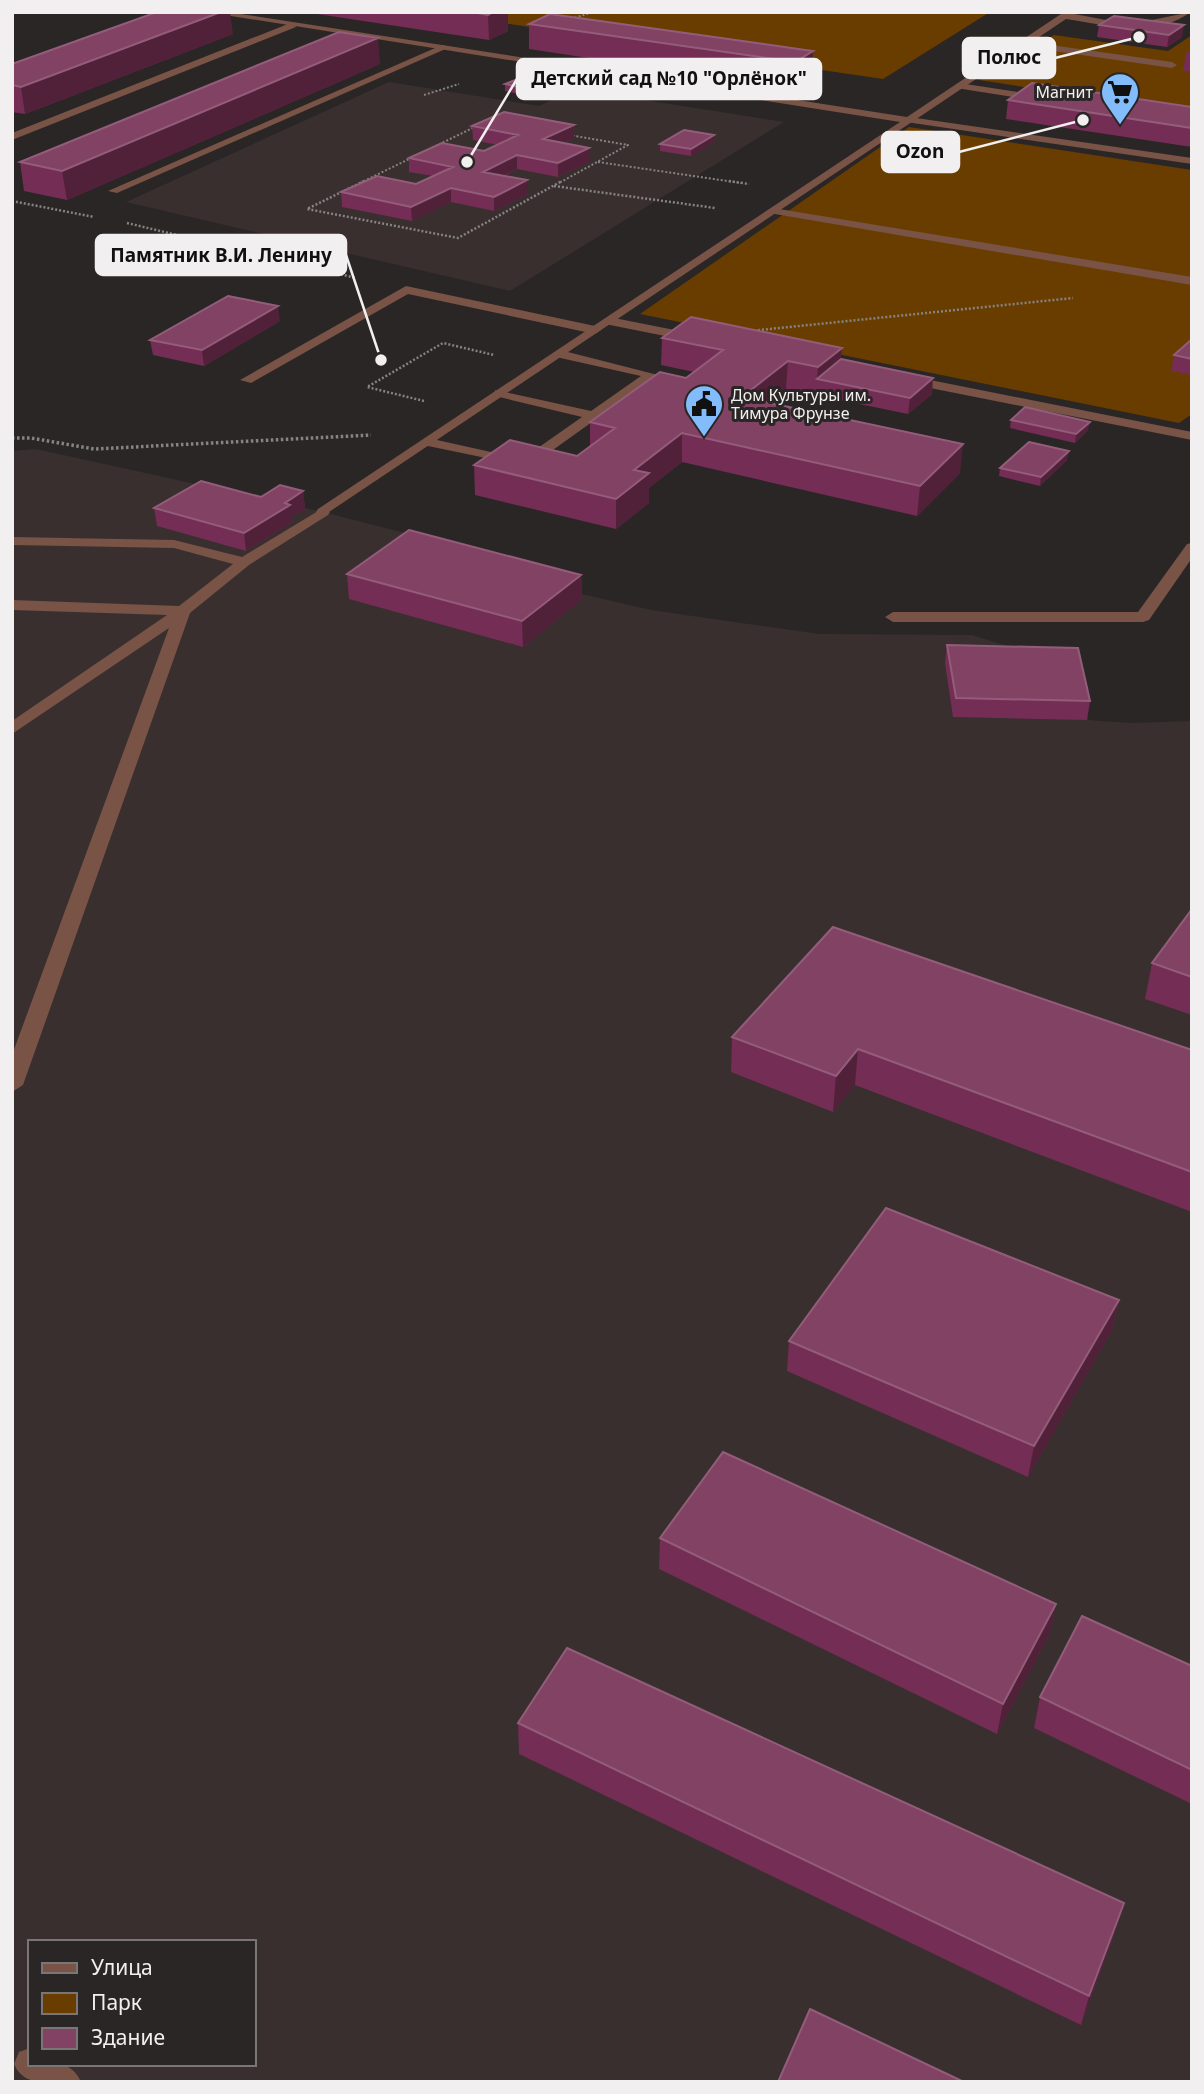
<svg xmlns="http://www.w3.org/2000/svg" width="1204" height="2094" viewBox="0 0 1204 2094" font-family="'Noto Sans',sans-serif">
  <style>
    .built { fill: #392f2f; fill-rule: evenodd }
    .green { fill: #693d00 }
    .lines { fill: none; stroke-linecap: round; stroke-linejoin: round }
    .path-far2 { stroke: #868383; stroke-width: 2; stroke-dasharray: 2 2; stroke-linecap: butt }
    .path-far1 { stroke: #868383; stroke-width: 2.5; stroke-dasharray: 2 2; stroke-linecap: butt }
    .path { stroke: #868383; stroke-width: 3.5; stroke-dasharray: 2.5 2.5; stroke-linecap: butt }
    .lane { fill: #785346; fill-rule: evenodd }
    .street { fill: #785346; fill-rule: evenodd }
    .wall { fill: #742d54 }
    .shaded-wall { fill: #51213a }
    .building { fill: #824264; stroke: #935d7a; stroke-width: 2 }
    .labels { text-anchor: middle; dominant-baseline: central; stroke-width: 6; stroke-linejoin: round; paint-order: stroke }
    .far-poi-label { font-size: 16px; fill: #f1efef; stroke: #2a2626; text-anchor: end }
    .leader { fill: none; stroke: #f1efef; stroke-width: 2.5 }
    .callout-dot { fill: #f1efef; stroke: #2a2626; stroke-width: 2.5 }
    .callout { fill: #f1efef; stroke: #f1efef; stroke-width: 2.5 }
    .callout-label { font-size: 19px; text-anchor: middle; font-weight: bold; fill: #111 }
  </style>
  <rect width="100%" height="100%" fill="#2a2626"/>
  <path class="built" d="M389 82 539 106 574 89 784 122 510 291 126 202Z
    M36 449 323 512 582 578V594L651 610 819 634 972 635 1075 667 1088 720 1130 723 1192 721V2082H12V451ZM30 1942H254V2064H30Z"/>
  <path class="green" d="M429 12H990L883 79Z
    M1054 35 1168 51 1192 35V113L979 80Z
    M909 127 1192 170V414L1179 423 640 314Z"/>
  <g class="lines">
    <path class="path-far2" d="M571 19 593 12
      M424 95 459 84
      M598 162 741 183
      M360 183 487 121 628 145 559 183"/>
    <path class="path-far1" d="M364 181 307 209 458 238 562 181
      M729 181 749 184
      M554 186 715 208
      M12 201 94 217
      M127 223 356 278
      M750 331 1073 298
      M424 401 367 387 443 343 494 355"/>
    <path class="path" d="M12 438H31L94 449 371 435"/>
    <path class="lane" d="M293 22 296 27 12 140V133Z
      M1022 41 1172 62 1177 65 1172 68 1019 46Z
      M442 45 450 47 117 193 108 191Z
      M959 83 1044 96 1049 99 1044 102 956 88Z
      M909 117 1192 158V164L906 122Z
      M773 208 1192 277V285L769 213 768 211Z
      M406 286 595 326 601 330 595 334 408 294 251 383 240 380Z
      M609 317 695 334 701 338 695 342 605 324 603 321Z
      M560 350 658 375 529 467 428 446 421 442 428 438 522 459 582 417 495 396V390L591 411 641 376 556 357V351Z
      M905 375 1192 432V440L900 382V376Z
      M323 508 330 512 328 515 249 565 190 613 23 1085 12 1092V1055L169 628 12 734V721L167 615 12 610V600L179 606 233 564 174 548 12 545V537L174 540 242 557Z
      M1192 543V558L1149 620 1143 622H893L885 617 893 612H1138L1187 544Z
      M30 2048V2064C51 2064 71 2059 81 2082 57 2082 25 2090 14 2064L19 2052Z"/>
    <path class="street" d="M206 12H228L907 117 1064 12 1111 21 1142 22 1191 12C1155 38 1106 25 1066 19L323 516 316 512 318 509 900 122Z"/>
  </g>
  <path class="wall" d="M304 12H508V31L489 40Z
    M529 24 813 51 812 78 794 89 529 49Z
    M1099 25 1182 37 1167 47 1097 37Z
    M233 34 25 114 12 112V64Z
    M1192 49V72L1183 71 1186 53Z
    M380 64 67 200 24 191 20 162Z
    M505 84 556 90 538 98 505 91Z
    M1008 100 1192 107V147L1006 119Z
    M472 126 574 138 564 143 589 148V162L558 177 517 169 504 176 528 194 494 211 451 202 412 221 342 207 341 192 416 184 433 176 409 172V158L484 151 498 145 473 140Z
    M714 135V142L691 156 660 151V144Z
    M280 321 204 366 153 355 150 340Z
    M662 338 841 359 932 394 908 414 786 389 769 402 960 473 917 516 682 462 649 488V503L616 529 475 495 474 465 577 456 590 447V422L686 378 694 372 661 365Z
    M1192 340V375L1171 371 1174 355Z
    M1011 420 1088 430 1075 443 1010 428Z
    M1067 460 1040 486 999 476 1000 468Z
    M303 491 305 509 291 517 292 522 246 551 157 526 154 508Z
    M347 574 581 575V600L523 647 349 599Z
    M947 645 1090 701 1087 720 953 717 945 663Z
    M1192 909V1015L1145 999 1152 963Z
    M732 1037 1192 1050V1212L855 1085 833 1112 731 1072Z
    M1119 1300 1112 1330 1028 1477 787 1371 789 1341Z
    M660 1538 1056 1604 1049 1635 997 1734 659 1569Z
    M1192 1666V1804L1034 1728 1040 1697Z
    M518 1723 1115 1932 1081 2025 519 1754Z"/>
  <path class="shaded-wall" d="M221 12H230L233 34 25 114 21 87Z
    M493 12H508V31L489 40 488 15Z
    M1184 25 1182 37 1167 47 1169 35Z
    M378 38 380 64 67 200 62 171Z
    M813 51 812 78 794 89 795 62Z
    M556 84V90L538 98V91Z
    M574 125V138L543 153V139Z
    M714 135V142L691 156V149Z
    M589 148V162L558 177V163Z
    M517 155V169L483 185V172Z
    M527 180 528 194 494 211V197Z
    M451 188V202L412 221 411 207Z
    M278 306 280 321 204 366 202 350Z
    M842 348 840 375 817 379 818 367Z
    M788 361 786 389 741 425 742 397Z
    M933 378 932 394 908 414 910 398Z
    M1090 422 1088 430 1075 443 1076 434Z
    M682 433V462L649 488V503L616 529V499L634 470Z
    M963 444 960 473 917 516 920 486Z
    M1069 451 1067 460 1040 486 1041 477Z
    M303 491 305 509 291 517 292 522 246 551 244 533 285 503Z
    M581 575V600L523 647 522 621Z
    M858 1049 855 1085 833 1112 836 1076Z
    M1119 1300 1112 1330 1028 1477 1034 1446Z
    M1056 1604 1049 1635 997 1734 1003 1704Z
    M1124 1903 1115 1932 1081 2025 1089 1996Z"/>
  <path class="building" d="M157 12H221L21 87 12 85V64Z
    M472 12H493L488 15Z
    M550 14 813 51 795 62 529 24Z
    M1114 16 1184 25 1169 35 1099 25Z
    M339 32 378 38 62 171 20 162Z
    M523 77 556 84 538 91 505 84Z
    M1032 83 1192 107V128L1008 100Z
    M504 112 574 125 543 139 589 148 558 163 517 155 483 172 527 180 494 197 451 188 411 207 341 192 377 176 416 184 453 167 409 158 442 143 484 151 518 135 472 126Z
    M684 130 714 135 691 149 660 144Z
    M228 296 278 306 202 350 150 340Z
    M691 317 842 348 818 367 788 361 742 397 963 444 920 486 682 433 634 470 649 473 616 499 474 465 510 440 577 456 615 428 590 422 660 372 686 378 723 350 662 338Z
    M1191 340H1192V359L1174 355Z
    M841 359 933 378 910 398 817 379Z
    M1025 407 1090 422 1076 434 1011 420Z
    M1029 442 1069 451 1041 477 1000 468Z
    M201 481 261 497 280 485 303 491 285 503 290 505 244 533 154 508Z
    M409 530 581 575 522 621 347 574Z
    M947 645 1078 648 1090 701 956 698Z
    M1192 909V977L1152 963Z
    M833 927 1192 1050V1172L858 1049 836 1076 732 1037Z
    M886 1208 1119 1300 1034 1446 789 1341Z
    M723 1452 1056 1604 1003 1704 660 1538Z
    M1082 1616 1192 1666V1770L1040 1697Z
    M567 1648 1124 1903 1089 1996 518 1723Z
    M810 2009 964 2082H778Z"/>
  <defs>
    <symbol id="supermarket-pin" viewBox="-11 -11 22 30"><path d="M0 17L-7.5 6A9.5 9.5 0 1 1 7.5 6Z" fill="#82bcfa" stroke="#2a2626"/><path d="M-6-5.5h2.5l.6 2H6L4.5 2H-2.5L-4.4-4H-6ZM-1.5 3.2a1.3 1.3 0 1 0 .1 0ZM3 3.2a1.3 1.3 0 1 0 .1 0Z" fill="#111"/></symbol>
    <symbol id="civic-pin" viewBox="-11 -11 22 30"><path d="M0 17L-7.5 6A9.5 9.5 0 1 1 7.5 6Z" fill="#82bcfa" stroke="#2a2626"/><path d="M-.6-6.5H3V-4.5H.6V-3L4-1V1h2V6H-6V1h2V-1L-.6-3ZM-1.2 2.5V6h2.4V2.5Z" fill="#111"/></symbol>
  </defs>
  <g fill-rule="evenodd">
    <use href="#supermarket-pin" x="1098" y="70" width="44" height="60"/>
    <use href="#civic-pin" x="682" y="382" width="44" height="60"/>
  </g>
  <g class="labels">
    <g class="far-poi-label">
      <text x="1093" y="92">Магнит</text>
      <text x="731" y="395" text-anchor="start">Дом Культуры им.<tspan x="731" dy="18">Тимура Фрунзе</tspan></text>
    </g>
  </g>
  <path class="leader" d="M1139 37L1055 58M467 162L517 79M1083 120L959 152M381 360L346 255"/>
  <g class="callout-dot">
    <circle cx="1139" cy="37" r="7"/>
    <circle cx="467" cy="162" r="7"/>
    <circle cx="1083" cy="120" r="7"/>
    <circle cx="381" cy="360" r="7"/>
  </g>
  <g class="callout">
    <rect x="963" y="38" width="92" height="40" rx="7"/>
    <rect x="517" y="59" width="304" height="40" rx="7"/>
    <rect x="882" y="132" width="77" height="40" rx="7"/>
    <rect x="96" y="235" width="250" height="40" rx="7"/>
  </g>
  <g class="callout-label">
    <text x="1009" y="64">Полюс</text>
    <text x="669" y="85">Детский сад №10 "Орлёнок"</text>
    <text x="920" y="158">Ozon</text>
    <text x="221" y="262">Памятник В.И. Ленину</text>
  </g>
  <rect width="1204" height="2094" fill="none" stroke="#f1efef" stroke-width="28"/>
  <rect x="28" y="1940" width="228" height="126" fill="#2a2626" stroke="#7a7676" stroke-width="2"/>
  <rect x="42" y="1963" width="35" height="10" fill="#785346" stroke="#7a7676" stroke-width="2"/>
  <text x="91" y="1975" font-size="21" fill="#f1efef">Улица</text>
  <rect x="42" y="1993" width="35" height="21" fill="#693d00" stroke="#7a7676" stroke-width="2"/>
  <text x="91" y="2010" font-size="21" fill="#f1efef">Парк</text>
  <rect x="42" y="2028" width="35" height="21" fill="#824264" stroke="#7a7676" stroke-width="2"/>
  <text x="91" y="2045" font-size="21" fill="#f1efef">Здание</text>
</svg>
